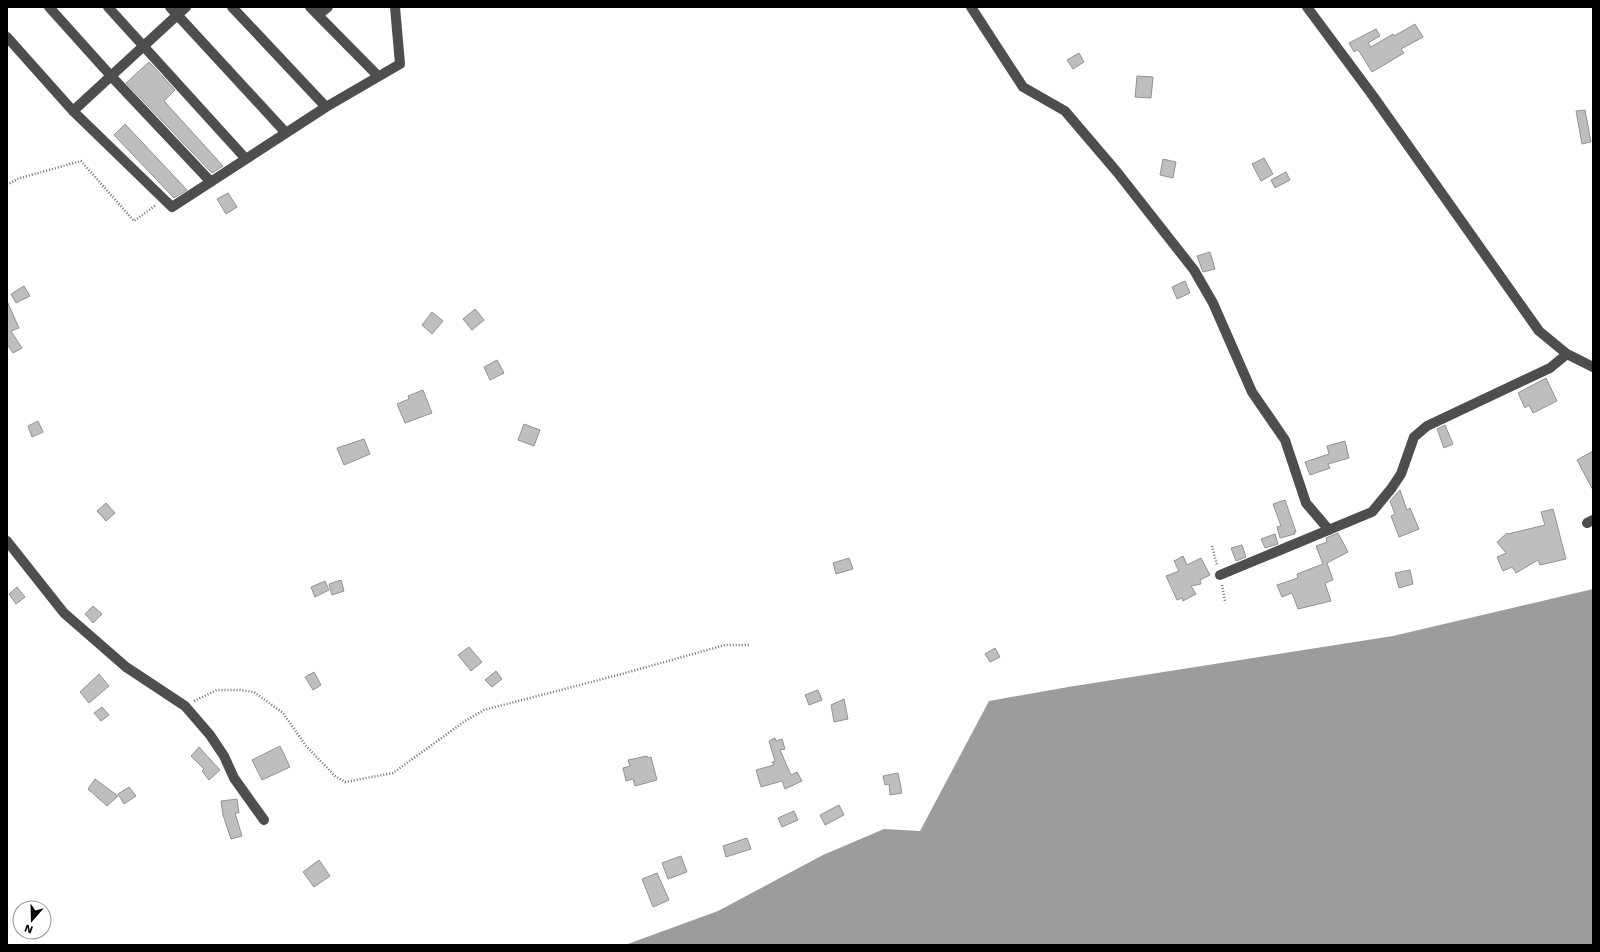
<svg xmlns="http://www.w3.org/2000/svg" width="1600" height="952" viewBox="0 0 1600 952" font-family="'Work Sans',sans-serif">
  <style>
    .water { fill: #9c9c9c }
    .building { fill: #bebebe; stroke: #929292 }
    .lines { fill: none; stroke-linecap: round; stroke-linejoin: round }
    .path { stroke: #707070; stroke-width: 2.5; stroke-dasharray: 1 2; stroke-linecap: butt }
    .minor { stroke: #4e4e4e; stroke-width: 10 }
  </style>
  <rect width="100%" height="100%" fill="#fff"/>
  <path class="water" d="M1593 589V945H625L718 911 823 855 884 829 920 831 989 701 1068 687 1393 636Z"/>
  <path class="building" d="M1415 24 1423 37 1401 49 1404 53 1372 72 1359 51 1357 50 1354 52 1349 43 1376 29 1380 36 1368 43 1371 47 1393 34 1394 36Z
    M1079 53 1084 62 1073 69 1067 60Z
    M149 62 175 90 164 101 223 166 212 173 126 83Z
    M1137 76 1153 77 1151 98 1135 97Z
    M1585 110 1591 142 1582 144 1576 111Z
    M125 124 187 190 174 198 114 135Z
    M1264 158 1273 174 1261 181 1252 164Z
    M1163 159 1176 162 1173 178 1160 175Z
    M1286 172 1290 180 1275 188 1271 180Z
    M228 193 237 207 226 214 217 199Z
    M1210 252 1215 269 1203 272 1197 256Z
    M1185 281 1190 293 1177 299 1172 287Z
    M24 286 30 296 16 303 11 294Z
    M7 301 19 328 11 331 22 348 13 353 7 344Z
    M475 309 484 320 472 330 463 319Z
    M432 312 443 321 432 334 422 325Z
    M497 360 504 373 490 380 484 367Z
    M1546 378 1557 401 1533 413 1529 405 1525 408 1518 393Z
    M423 390 432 413 405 423 397 404 409 399 408 396Z
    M38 421 43 432 32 437 28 426Z
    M524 424 540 430 534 446 518 440Z
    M1445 425 1453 444 1444 448 1437 429Z
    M364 439 370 454 344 465 337 448Z
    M1345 441 1349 458 1328 464 1330 468 1310 475 1305 462 1329 454 1327 446Z
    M1593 451V490L1577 460Z
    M1400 490 1407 510 1410 508 1419 529 1399 537 1391 516 1395 514 1390 501Z
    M1285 500 1296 532H1294L1295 534 1280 538 1277 527 1281 526 1273 504Z
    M106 503 115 513 106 521 97 511Z
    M1553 509 1566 559 1540 565 1538 560 1516 573 1512 567 1503 571 1497 557 1506 553 1497 542 1507 533 1508 534 1545 525 1541 512Z
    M1338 533 1348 552 1327 563 1333 580 1325 583 1331 601 1298 609 1292 593 1282 597 1277 585 1298 578 1297 574 1323 564 1316 546 1327 542 1326 538Z
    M1275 534 1278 544 1265 548 1261 539Z
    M1242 545 1246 557 1236 561 1231 548Z
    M1183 556 1187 565 1201 558 1210 575 1200 580 1201 584 1191 586 1196 594 1183 601 1182 598 1177 600 1166 576 1179 571 1174 561Z
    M849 558 853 569 836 574 833 563Z
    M1410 570 1413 584 1399 588 1395 573Z
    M341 580 344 591 332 595 329 584Z
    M325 581 329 590 315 597 311 587Z
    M17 587 25 597 16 604 9 594Z
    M93 606 102 614 93 623 85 614Z
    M469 647 482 662 471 671 458 655Z
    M995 648 1000 657 990 662 985 654Z
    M496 671 502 679 492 687 485 680Z
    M314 672 321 685 313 690 305 677Z
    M99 674 109 686 89 703 80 692Z
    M818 690 822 700 809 705 805 695Z
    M844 699 848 719 834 722 831 705Z
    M102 707 109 715 101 721 94 713Z
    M775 738 776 741 782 739 785 749 780 750 791 775 797 772 802 781 785 789 782 781 761 787 756 770 774 765 772 762 775 761 769 741Z
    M280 746 290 767 262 780 252 760Z
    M199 747 220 770 209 780 202 771 204 769 191 756Z
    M647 756 648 758 651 757 657 780 635 786 633 779 626 781 623 768 630 766 628 760Z
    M898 773 902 793 890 795 889 784 885 785 883 776Z
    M95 779 118 796 107 806 88 789Z
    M129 787 136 796 124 804 118 794Z
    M237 799 239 813H235L242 836 231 839 223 815 221 801Z
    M839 805 844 815 825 825 820 815Z
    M794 811 798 820 782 827 778 818Z
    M747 838 751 849 726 857 723 846Z
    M681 856 687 872 668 879 662 863Z
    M319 860 330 876 314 887 303 872Z
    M657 873 669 900 653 907 642 879Z"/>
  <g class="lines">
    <path class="path" d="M7 185 17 179 81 161 134 221 156 205
      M1212 546 1217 565
      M1222 585 1225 601
      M194 701 217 690H240L254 692 283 713 306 746 335 776 345 782 393 773 465 721 484 710 618 675 725 645H750"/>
    <path class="minor" d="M49 7 111 76 211 182
      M108 7 246 159
      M170 7 286 133
      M232 7 326 107
      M310 7 378 76
      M971 7 1023 87 1065 111 1117 172 1194 270 1213 303 1252 392 1285 440 1306 503 1329 530
      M1307 7 1373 96 1539 331 1567 354 1593 367
      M318 15 328 7
      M7 37 73 111 172 207 326 107 400 64 395 7
      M73 111 186 7
      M1587 523 1593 520
      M7 541 64 613 126 667 185 706 210 735 224 756 234 778 264 820
      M1220 575 1372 512 1391 489 1401 474 1414 437 1427 426 1550 368 1567 354"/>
  </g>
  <rect width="1600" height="952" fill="none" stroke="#000000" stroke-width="16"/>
  <g transform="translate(32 920) rotate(200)"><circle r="19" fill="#ffffff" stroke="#999999"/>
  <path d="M0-3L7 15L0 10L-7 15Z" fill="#000000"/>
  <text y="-6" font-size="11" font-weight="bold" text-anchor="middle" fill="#000000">N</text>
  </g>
</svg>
